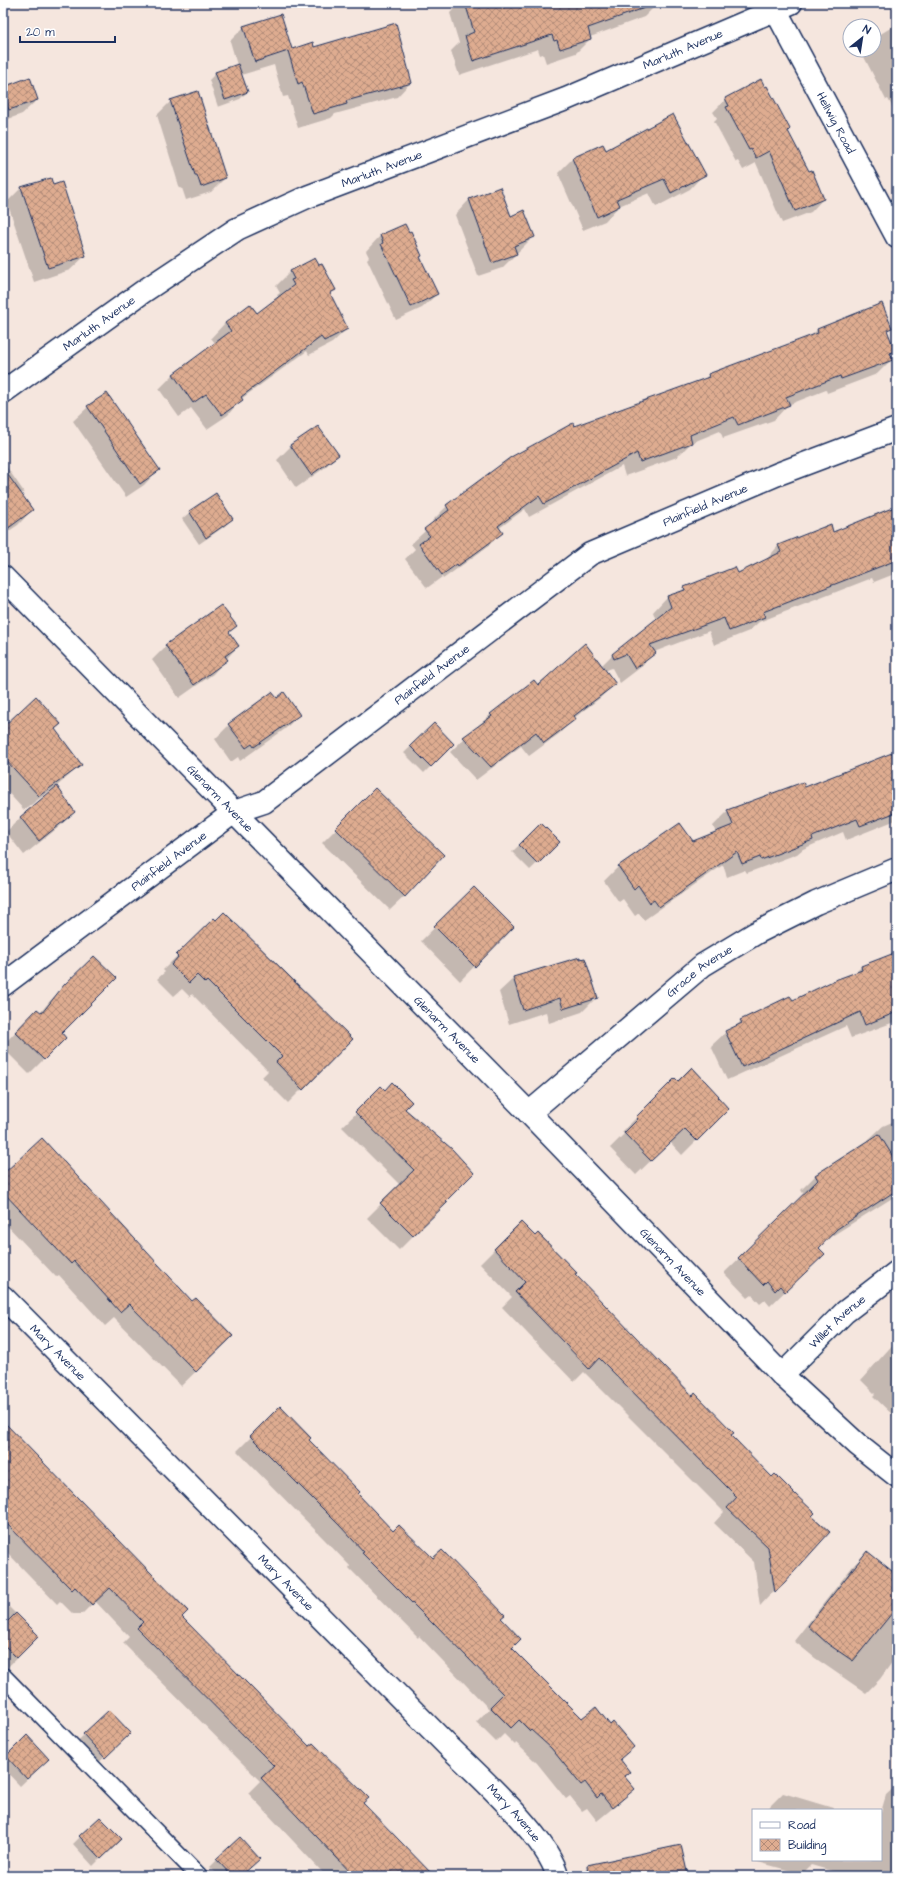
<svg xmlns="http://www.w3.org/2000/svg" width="900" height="1879" viewBox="0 0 900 1879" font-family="'Architects Daughter',sans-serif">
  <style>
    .shadow { fill: #0003 }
    .building { fill: url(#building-cross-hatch); stroke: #1b2f5e }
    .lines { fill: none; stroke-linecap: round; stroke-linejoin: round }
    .service-casing { stroke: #1b2f5e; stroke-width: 19 }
    .minor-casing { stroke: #1b2f5e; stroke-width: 25 }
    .service { stroke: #fff; stroke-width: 16 }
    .minor { stroke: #fff; stroke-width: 22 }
    .labels { text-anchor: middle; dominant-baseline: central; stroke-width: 3; stroke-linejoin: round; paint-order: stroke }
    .street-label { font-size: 12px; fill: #1b2f5e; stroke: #fff }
  </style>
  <defs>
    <pattern id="building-cross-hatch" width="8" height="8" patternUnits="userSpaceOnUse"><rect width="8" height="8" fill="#deac90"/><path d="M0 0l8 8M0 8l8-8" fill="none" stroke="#b38c79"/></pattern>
  </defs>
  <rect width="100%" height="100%" fill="#f5e6de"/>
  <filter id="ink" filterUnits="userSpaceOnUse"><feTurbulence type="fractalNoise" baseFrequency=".025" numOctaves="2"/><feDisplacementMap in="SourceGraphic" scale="8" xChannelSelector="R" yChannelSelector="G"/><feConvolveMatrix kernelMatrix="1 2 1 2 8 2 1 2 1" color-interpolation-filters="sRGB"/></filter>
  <g filter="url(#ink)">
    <path class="shadow" d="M460 3H658L644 17 590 37V39L576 53 546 63 543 54 540 55 538 49 459 75 451 51 459 43 450 13Z
      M897 24V105L893 108 888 99 886 100 861 51 874 50V38Z
      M244 27 291 51 314 48 411 82 397 97 335 114 331 118 298 128 288 96 283 97 274 65 241 75 247 92 240 99 218 107 209 80 216 73 237 65 230 41Z
      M3 88 37 100 22 114 3 121Z
      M726 99 787 131 823 199 811 212 782 223 756 163 743 170 738 161 736 162 714 121 717 118 713 112Z
      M171 101 225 178 211 192 186 200 182 188 180 189 157 115Z
      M605 152 704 174 690 189 656 207 649 193 619 206 605 221 583 230 558 173 572 159Z
      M50 179 85 256 70 270 34 282 7 202 21 188Z
      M500 189 511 217 533 237 502 268 478 276 455 215 469 200Z
      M404 225 408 234 410 233 437 294 422 308 396 320 367 259 369 257 366 251 380 236Z
      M315 259 335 290 329 295 347 329 332 343 309 355 307 351 241 399 228 415 207 429 191 408 179 417 159 389 173 375 216 344 211 338 225 323 256 314 279 298 277 295 280 293 276 286 290 272Z
      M890 328 887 331 894 350 889 355 891 360 877 374 827 393 826 390 788 405 774 420 723 438 720 431 691 443 677 457 625 476 622 466 529 517 525 509 498 529 501 533 487 547 443 579 442 577 427 588 405 559 415 549 411 544 434 523 432 521 447 506 511 458 574 427 704 380 708 375 809 338 817 330Z
      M88 407 158 470 144 485 126 497 73 421Z
      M291 446 338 455 323 469 296 488 277 460Z
      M6 466 24 492 21 494 32 510 18 525 3 535V468Z
      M216 494 232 518 225 526 199 544 182 519 190 512Z
      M897 505V573L874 582 872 578 759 622 749 631 714 645 709 631 654 652 641 667 620 683 612 668 604 671 614 684 600 698 574 718 560 733 529 756 521 746 476 780 450 752 491 714 537 686 601 666 612 655 656 620 653 612 667 597 679 593 685 587 737 574 765 561 779 545 833 533Z
      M235 626 228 633 238 646 213 674 179 698 152 660 166 646Z
      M299 715 285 729 240 761 238 757 231 762 215 739 229 725Z
      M434 724 453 744 424 773 404 753Z
      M3 729H54L81 765 56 787 74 812 60 826 24 855 6 832 20 818 56 788 55 787 24 810 3 787Z
      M897 752 896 820 846 840 843 832 803 849 797 854 747 873 745 870 727 877 723 865 644 920 639 913 635 916 623 899 619 902 604 881 618 867 680 824 693 842 716 833 713 826 728 811 804 789Z
      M375 790 405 896 390 910 322 843Z
      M541 824 559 842 530 870 512 852Z
      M474 889 513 927 460 981 421 941Z
      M897 953V1021L851 1038 846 1026 727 1080 711 1046 726 1032 734 1028 741 1021 792 1001 854 974 861 967Z
      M177 956 352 1039 288 1103 262 1077 268 1071 192 994 190 997 182 989 174 996 157 979 165 972 163 970Z
      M94 957 60 1033 65 1038 29 1074 3 1048V1045L23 1024 40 1013 50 1001Z
      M514 978 596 998 582 1012 549 1023 546 1012 509 1024 499 992Z
      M675 1079 678 1082 716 1097 728 1109 682 1155 670 1142 636 1175 610 1148 624 1134 622 1132Z
      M382 1088 403 1110 447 1202 399 1250 367 1218 400 1185 342 1127Z
      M897 1120V1195L824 1241 818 1248 809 1268 770 1306 765 1300 760 1304 752 1295 748 1298 724 1273 804 1195 801 1190 816 1175 869 1141 868 1140 883 1126Z
      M3 1175 192 1303 232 1336 181 1386 114 1318 105 1326 59 1275 56 1277 3 1221Z
      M521 1223 574 1274 730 1436 828 1532 760 1606 754 1562 714 1523 724 1512 584 1372 574 1382 502 1307 512 1297 480 1264Z
      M897 1340V1419L873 1396 875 1394 861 1380Z
      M280 1408 356 1494 393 1532 433 1560 500 1618 510 1648 581 1720 610 1726 632 1747 619 1760 623 1777 633 1789 619 1803 597 1821 587 1808 582 1811 570 1796 566 1799 537 1763 516 1743 515 1745 504 1734 496 1742 476 1722 489 1709 419 1636 418 1638 349 1568 350 1566 325 1540 237 1451Z
      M3 1422 180 1617 431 1876H326L248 1793 260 1781 123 1643 129 1637 95 1601 82 1614H73L60 1601 57 1604 3 1548Z
      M867 1552 897 1576V1660L895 1658 880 1679 866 1693 815 1658 794 1641 853 1566Z
      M3 1601 38 1636 4 1671 3 1670Z
      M84 1735 115 1747 90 1771 69 1749Z
      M27 1737 48 1759 20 1786 3 1768V1760Z
      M897 1785V1876H849L811 1865 802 1874 754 1861 881 1860V1812L886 1795Z
      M783 1793 833 1808V1810H769L770 1806Z
      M80 1837 120 1839 93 1866 73 1844Z
      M217 1860 240 1876H219L210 1867Z"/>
    <path class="building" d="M465 3H649L650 6 588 28 591 39 560 49 557 40 554 41 552 35 473 61 465 36 474 32Z
      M281 14 292 49 313 42 314 47 396 23 412 83 346 101 347 104 313 114 302 82 298 84 288 51 255 62 243 26Z
      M238 64 248 92 225 100 215 72Z
      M30 77 38 100 9 110 3 94V87Z
      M761 79 765 87 767 86 790 129 788 131 809 171 812 170 824 199 795 211 769 151 756 158 751 149 749 150 726 107 729 106 725 98Z
      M198 91 226 178 201 187 197 175H195L170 100Z
      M673 114 706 175 671 193 664 179 617 199 620 206 597 217 572 158 603 144 606 150Z
      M51 178 53 185 62 182 86 256 48 268 21 187Z
      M500 187 511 216 524 210 535 237 514 246 517 254 492 263 469 199Z
      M405 224 409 232 411 231 422 256 420 257 438 294 411 307 381 244 383 243 380 235Z
      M315 258 319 265 322 264 336 290 330 293 348 329 324 341 321 337 241 397 243 400 222 415 206 394 193 403 173 374 231 331 225 323 250 304 257 313 294 285 291 280 294 279 290 271Z
      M882 303 892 328 887 330 895 351 890 353 893 360 841 379 840 376 786 397 790 405 738 425 734 417 690 435 692 443 640 462 637 453 544 504 539 496 498 526 503 533 458 566 457 564 442 575 419 544 430 536 424 529 449 510 446 505 511 457 573 423 574 426 709 377 708 374 818 333 817 329Z
      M107 393 160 470 140 484 87 406Z
      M318 426 339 455 311 475 290 445Z
      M3 468 33 510 3 532Z
      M216 493 233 519 206 538 189 511Z
      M897 506V560L763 612 765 617 729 631 724 618 650 645 656 653 635 669 626 654 614 659 612 654 671 607 667 596 685 590 684 587 735 567 738 573 781 552 778 545 831 524 833 532Z
      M221 605 237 626 229 632 239 646 225 656 228 660 194 685 165 645Z
      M585 643 616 684 574 716 576 719 544 743 536 732 491 767 463 737 492 716 490 714 534 680 538 685Z
      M272 692 277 698 284 692 300 715 254 747 252 744 246 748 228 724Z
      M36 696 61 724 55 729 82 765 39 796 3 757V727Z
      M434 723 454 744 431 767 410 746Z
      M897 751V812L860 826 857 819 812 837 813 840 761 860 760 857 742 864 737 852 659 907 654 900 650 903 638 885 634 889 618 866 680 823 693 841 733 825 727 810 803 782 805 787Z
      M57 786 75 812 39 841 20 817Z
      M375 788 444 855 405 897 335 828Z
      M541 823 560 842 538 864 519 845Z
      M474 887 514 927 475 967 434 926Z
      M224 912 353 1039 303 1090 276 1062 282 1056 207 981 205 983 197 975 189 983 171 965 178 957 176 955 214 918 216 920Z
      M897 952V1012L865 1025 860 1012 742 1067 725 1031 742 1023 740 1020 790 996 793 1000 835 980 862 970 861 966Z
      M94 956 117 978 62 1033 66 1038 44 1060 15 1032 37 1009 42 1013 64 985Z
      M580 957V959L585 958 598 998 563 1009 560 998 523 1010 513 977Z
      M692 1067 719 1096 718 1097 729 1109 697 1141 685 1129 651 1161 624 1133 638 1119 636 1117 675 1078 678 1081Z
      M392 1082 412 1102 405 1109 452 1149 474 1173 446 1201 448 1202 413 1236 380 1203 414 1170 355 1112 381 1086 385 1090Z
      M879 1134 897 1163V1190L837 1229 819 1248 825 1254 785 1292 780 1286 775 1291 767 1281 763 1285 738 1258 818 1180 815 1175Z
      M42 1138 192 1301 196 1298 233 1336 196 1372 129 1304 120 1312 74 1261 71 1264 3 1192V1174Z
      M521 1222 535 1236 538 1233 577 1273 575 1274 693 1396 695 1393 734 1433 731 1435 772 1477 775 1474 795 1494 815 1513 812 1516 830 1532 775 1593 768 1547 727 1508 737 1497 599 1358 589 1369 515 1292 525 1282 494 1249Z
      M280 1406 311 1438 309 1440 360 1492 358 1494 393 1531 399 1525 433 1558 442 1550 505 1615 501 1618 521 1639 512 1648 582 1718 596 1707 610 1725 613 1722 634 1747 620 1759 630 1772 624 1776 635 1789 612 1808 601 1794 597 1798 585 1782 581 1785 551 1748 531 1730 530 1731 519 1720 511 1728 490 1707 503 1694 434 1623 433 1624 362 1553 364 1552 340 1526 250 1436Z
      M3 1421 188 1611 182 1617 309 1746 313 1743 369 1798 363 1803 434 1876H354L261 1778 274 1766 137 1628 143 1622 110 1588 92 1605 75 1587 72 1590 3 1520Z
      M867 1551 897 1575V1607L853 1661 828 1644 808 1626Z
      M16 1613 39 1636 17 1658 3 1644V1626Z
      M109 1710 131 1733 105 1758 83 1734Z
      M27 1735 49 1759 27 1779 6 1756Z
      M100 1817 122 1839 101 1859 79 1836Z
      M240 1837 260 1859 241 1876H232L216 1859Z
      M681 1845 688 1876H588L587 1865Z"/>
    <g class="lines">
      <defs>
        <path id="service" d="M3 1676 199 1876"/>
        <g id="minor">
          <path id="s1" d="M775 9 897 237"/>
          <path id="s2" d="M3 392 144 291 237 229 307 197 566 99 791 3"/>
          <path id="s3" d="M3 577 529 1113 782 1375 858 1445 897 1476"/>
          <path id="s4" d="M3 985 234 812 264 802 590 554 778 474 897 429"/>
          <path id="s5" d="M529 1113 703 965 756 933 816 903 897 869"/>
          <path id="s6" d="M3 1297 446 1744C473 1770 552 1842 557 1876"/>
          <path id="s7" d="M782 1375 845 1312 897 1272"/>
        </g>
      </defs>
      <use href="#service" class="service-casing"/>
      <use href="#minor" class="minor-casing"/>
      <use href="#service" class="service"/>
      <use href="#minor" class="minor"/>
    </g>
  </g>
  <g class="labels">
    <g class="street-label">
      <text stroke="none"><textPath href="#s2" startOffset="766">Marluth Avenue</textPath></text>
      <text stroke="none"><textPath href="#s1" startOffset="129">Hellwig Road</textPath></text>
      <text stroke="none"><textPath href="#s2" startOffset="442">Marluth Avenue</textPath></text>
      <text stroke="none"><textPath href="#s2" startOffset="118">Marluth Avenue</textPath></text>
      <text stroke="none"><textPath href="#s4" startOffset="855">Plainfield Avenue</textPath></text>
      <text stroke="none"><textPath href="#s4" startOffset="531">Plainfield Avenue</textPath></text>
      <text stroke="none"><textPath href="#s3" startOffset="310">Glenarm Avenue</textPath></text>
      <text stroke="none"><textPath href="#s4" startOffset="207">Plainfield Avenue</textPath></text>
      <text stroke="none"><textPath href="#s5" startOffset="222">Grace Avenue</textPath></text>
      <text stroke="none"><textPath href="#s3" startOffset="634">Glenarm Avenue</textPath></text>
      <text stroke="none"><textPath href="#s3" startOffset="958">Glenarm Avenue</textPath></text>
      <text stroke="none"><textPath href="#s7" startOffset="77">Willet Avenue</textPath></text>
      <text stroke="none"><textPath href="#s6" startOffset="78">Mary Avenue</textPath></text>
      <text stroke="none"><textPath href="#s6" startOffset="402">Mary Avenue</textPath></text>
      <text stroke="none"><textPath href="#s6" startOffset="726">Mary Avenue</textPath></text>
    </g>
  </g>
  <rect width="900" height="1879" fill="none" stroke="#fff" stroke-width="16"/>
  <rect x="8" y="8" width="884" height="1863" fill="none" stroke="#1b2f5e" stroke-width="1.5" filter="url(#ink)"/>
  <rect x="752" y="1809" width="130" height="52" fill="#ffffff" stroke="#a4acbf"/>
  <rect x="760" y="1822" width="20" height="6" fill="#ffffff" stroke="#a4acbf"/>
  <text x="788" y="1829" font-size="12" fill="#1b2f5e">Road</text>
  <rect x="760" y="1839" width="20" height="12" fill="url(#building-cross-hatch)" stroke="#a4acbf"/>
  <text x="788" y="1849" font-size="12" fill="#1b2f5e">Building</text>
  <g transform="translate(862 38) rotate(30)"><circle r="19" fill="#ffffff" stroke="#a4acbf"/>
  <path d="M0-3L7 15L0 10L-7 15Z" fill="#1b2f5e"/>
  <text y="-6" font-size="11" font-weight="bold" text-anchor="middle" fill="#1b2f5e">N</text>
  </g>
  <path d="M20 36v6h95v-6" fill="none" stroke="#1b2f5e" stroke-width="2"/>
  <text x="26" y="36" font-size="12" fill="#1b2f5e" stroke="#ffffff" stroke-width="3" paint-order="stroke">20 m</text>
</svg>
